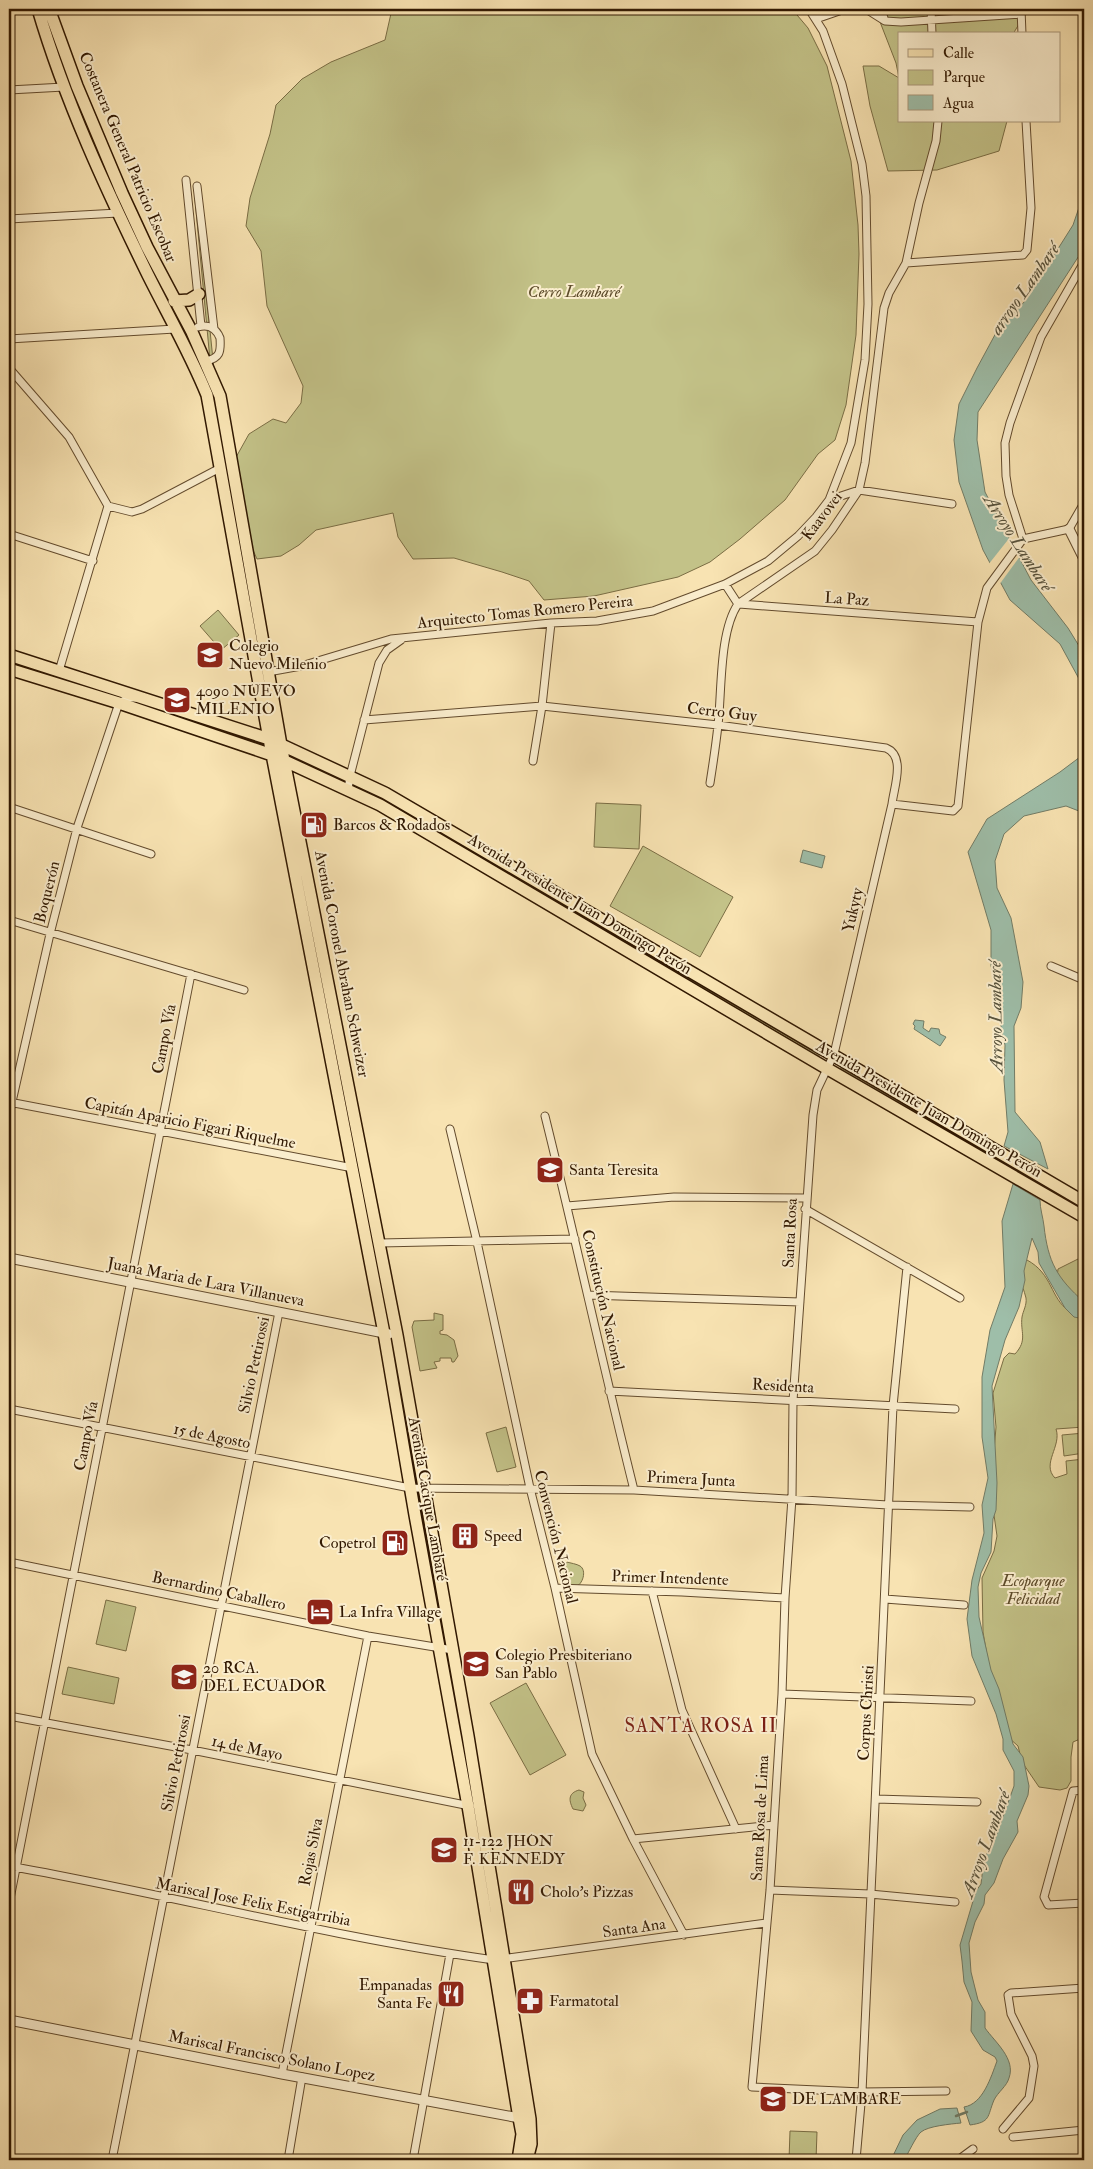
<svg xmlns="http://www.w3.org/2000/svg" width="1093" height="2169" viewBox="0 0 1093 2169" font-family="'IM FELL Double Pica',serif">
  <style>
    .green { fill: #c3c288; stroke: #7a6d44 }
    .water { fill: #9ebea9; stroke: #727c66 }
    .pier { fill: #f8e3b2 }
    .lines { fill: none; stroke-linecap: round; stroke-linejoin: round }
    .stream { stroke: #727c66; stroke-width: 2.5 }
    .minor-casing { stroke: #634b2d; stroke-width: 9 }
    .tertiary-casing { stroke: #634b2d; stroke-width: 11 }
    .primary-casing { stroke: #311801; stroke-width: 14 }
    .trunk-casing { stroke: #311801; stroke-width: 14 }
    .minor { stroke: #faedcd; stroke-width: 7 }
    .tertiary { stroke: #faedcd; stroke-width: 9 }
    .primary { stroke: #f8e3b2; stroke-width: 11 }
    .trunk { stroke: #f8e3b2; stroke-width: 11 }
    .labels { text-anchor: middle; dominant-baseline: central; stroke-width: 4; stroke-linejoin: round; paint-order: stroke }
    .street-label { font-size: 16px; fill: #311801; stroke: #faedcd }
    .park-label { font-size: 16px; font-style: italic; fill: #5d4b2a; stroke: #faedcd }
    .poi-label { font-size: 16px; fill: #311801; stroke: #faedcd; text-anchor: start }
    .water-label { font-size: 18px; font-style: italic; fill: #57523c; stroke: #faedcd }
    .quarter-label { font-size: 19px; letter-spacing: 1px; fill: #7a1f14; stroke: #faedcd }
  </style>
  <rect width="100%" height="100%" fill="#f8e3b2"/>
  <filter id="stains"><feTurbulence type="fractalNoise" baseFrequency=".004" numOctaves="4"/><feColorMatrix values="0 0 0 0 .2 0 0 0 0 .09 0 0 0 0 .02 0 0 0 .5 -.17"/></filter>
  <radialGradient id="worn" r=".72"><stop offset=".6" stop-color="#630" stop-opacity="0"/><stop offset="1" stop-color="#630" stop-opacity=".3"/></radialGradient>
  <path class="green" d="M392 9H792L808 28 827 66 851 161 858 225 859 254 856 335 846 405 835 440 818 454 785 500 740 539 710 562 678 577 594 596 544 600 529 581 502 572 454 558 413 559 398 537 393 513 316 530 299 545 281 556 257 559 249 541 235 459 249 434 273 419 286 423 301 403 303 386 267 306 261 251 246 226 250 198 270 134 276 105 302 79 331 62 385 40Z
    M875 9H1025V14L1013 34H899V121H1007L999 151 937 170 888 171 870 106 863 66H879L899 78 896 63Z
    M195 200 197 201 214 370 211 371Z
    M218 610 239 635 221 650 200 626Z
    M9 659 133 698 261 742 262 745 260 746 131 701 9 663Z
    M361 785 819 1055V1057H818L360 787Z
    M596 803 641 805 639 849 594 847Z
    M643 846 733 897 700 957 610 906Z
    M841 1068 1084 1208V1211L838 1069Z
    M1084 1256V1427L1056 1429C1062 1446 1041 1464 1055 1478L1067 1474 1066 1461 1084 1459V1742L1080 1739 1073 1742 1071 1757V1781L1067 1788 1060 1790 1039 1787 1022 1762 1018 1746 1008 1737 990 1673 983 1632 982 1578 994 1551 997 1536 994 1515 993 1464 996 1427 993 1393 1004 1358 1009 1353 1015 1354C1028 1340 1020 1332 1022 1317 1023 1311 1027 1305 1026 1298 1022 1282 1018 1282 1021 1264L1027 1260C1053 1274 1050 1298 1069 1311L1057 1277 1058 1269Z
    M434 1313 443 1315V1330L440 1331V1334L447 1335 454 1340 458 1356 454 1362H452L451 1358H440V1361L434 1362 437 1368 420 1371 412 1327 414 1321 434 1320Z
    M506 1427 516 1467 497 1472 486 1433Z
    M1084 1433V1453L1064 1456 1062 1435Z
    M567 1562C570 1563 577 1564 580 1566 587 1570 583 1585 575 1587 574 1587 567 1586 566 1586L560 1575Z
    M106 1600 136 1607 126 1651 96 1644Z
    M68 1667 119 1678 114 1704 62 1694Z
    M526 1683 566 1755 530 1775 490 1703Z
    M579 1790 584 1792 583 1798 586 1805 583 1811 573 1809C568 1799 569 1793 579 1790Z
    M790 2131 817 2132 816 2160H789Z"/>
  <path class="water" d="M1084 193V248L978 412 977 440 985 492 1031 580 1068 628 1084 654V688L1060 644 1010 600 983 550 959 482 954 440 959 404 977 368 997 331 1025 301 1073 225Z
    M1084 754V813L1066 806 1024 816 1004 834 995 861 997 888 1011 918 1023 982 1021 1008 1014 1026 1015 1112 1040 1142 1048 1169 1004 1146 1008 1132 1004 1080 1005 1045 1001 1028 1000 1003 991 966V930L968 852 987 819 1060 772Z
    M803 850 825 856 822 868 800 862Z
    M915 1020 924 1021 923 1028 929 1032 931 1028 939 1029 940 1034 946 1037 940 1046 914 1029 915 1026 913 1024Z
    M1013 1184 1040 1200C1040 1209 1043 1217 1044 1226 1048 1262 1057 1278 1084 1302V1319L1074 1317 1065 1308 1039 1263 1038 1252 1032 1238 1024 1271 1025 1280 1019 1307 1005 1340 992 1386 997 1483 996 1510 993 1519 991 1552 981 1573 978 1587 979 1617 991 1670 999 1689 1013 1744 1023 1757 1029 1786 1028 1795 1017 1821 1018 1832 1003 1859 994 1883 985 1895 984 1904 975 1922 969 1943 971 1972 978 2000 985 2012V2028C995 2042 1016 2059 1009 2078 1007 2086 998 2092 994 2100 987 2117 991 2122 970 2125L964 2107C983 2104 991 2077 997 2061L995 2057 983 2050 971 2031 972 2002 964 1982 962 1961 960 1945 976 1891 981 1884 984 1859 995 1839 1014 1786V1771L1003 1750V1739L996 1714 972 1656 967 1619 972 1580 984 1533 982 1505 988 1478 982 1437V1377L990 1330 1005 1287 1002 1221Z
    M957 2108 961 2123C951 2124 928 2126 921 2132 916 2136 908 2154 904 2160H891L903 2135 917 2120 940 2109Z"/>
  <path class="pier" d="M1011 536 1021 555 999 585 988 565Z"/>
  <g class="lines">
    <path class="stream" d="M956 2116 967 2112"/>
    <defs>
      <path id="minor" d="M866 9 885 21 901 22 1021 14
        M881 9 885 21
        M931 9 932 34
        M1021 9 1022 34
        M816 19 845 9
        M9 90 64 87
        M186 180 201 326
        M197 186 214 329
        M9 219 118 213
        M906 263 1023 255 1027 250 1031 208 1026 121
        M198 327C208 324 216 328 220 338 221 352 220 358 206 361
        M9 339 175 329
        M9 368 69 437 108 506 132 512 142 509 220 468
        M829 500 859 490 952 504
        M9 534 93 561
        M1023 539 1069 529 1084 503
        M725 584 738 604
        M739 604 978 622
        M59 671 108 506
        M268 672 301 666 391 639 551 623 597 621 653 611 725 584 768 561 798 536 816 517 829 500 851 443 865 360 868 304 866 196 862 164 842 84 823 31 809 9
        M364 720 542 706 718 725 886 748C906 756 894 787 892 804L834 1054 817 1090 813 1115 793 1401 792 1498 785 1598 782 1694 770 1890 752 2087 862 2092 946 2091
        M533 761 542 706 551 623
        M710 783C713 764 716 744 718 725 722 691 719 632 738 604L815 551 832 530 859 490 865 463 884 308 889 293 906 263 919 203 936 141 938 121
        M348 790 350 776 379 663 387 650 401 640
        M892 804 953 811 958 806 978 622 987 588 1023 539 1009 495 1006 476 1005 443 1010 423 1041 337 1084 262
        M9 807 151 854
        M9 920 244 990
        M1051 966 1084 980
        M9 1102 353 1168
        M9 1115 50 934 77 828 119 703 128 698H136
        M545 1116C576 1241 603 1366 634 1490
        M450 1129 477 1242 530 1488 555 1588 592 1754 633 1839 684 1935
        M567 1206 674 1197 806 1198
        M805 1209 960 1298
        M380 1243 575 1239
        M588 1295 800 1302
        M609 1391 955 1409
        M9 1409 410 1488 634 1490 888 1505 970 1507
        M9 1562 368 1636 453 1650
        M555 1588 682 1592 785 1598
        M652 1591 682 1710 736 1829
        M885 1599 964 1605
        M782 1694 971 1701
        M9 1716 192 1750 470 1806
        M1084 1790 1073 1791 1044 1897 1048 1905 1084 1903
        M876 1799 977 1802
        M633 1839 774 1825
        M9 1866C171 1895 330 1937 494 1960L766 1923
        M770 1890 870 1894 955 1902
        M9 1904 191 974
        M282 2074 368 1636
        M1003 2129 1029 2098 1034 2066 1032 2056 1011 2014 1008 1995 1011 1993 1084 1988
        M1013 2137 1084 2130
        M112 2160 279 1312
        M288 2160 302 2077
        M413 2160 450 1954
        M856 2160 862 2092 893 1406 907 1267
        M958 2160 973 2149"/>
      <path id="tertiary" d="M1069 529 1084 559
        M9 1258 389 1334
        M9 2020 282 2074 525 2119"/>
      <path id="primary" d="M9 655 269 739 385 793 1084 1202
        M9 669 119 703 272 755 380 805 826 1068 1084 1217
        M269 739 384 1333 415 1515 468 1806 519 2118 522 2134 518 2160
        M281 745 397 1335 468 1736 530 2119 531 2144 527 2160"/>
      <path id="trunk" d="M38 9C65 101 106 189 148 275 168 315 190 353 207 395L269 739
        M49 9 77 86 122 193 147 247 192 332 220 396 281 745
        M174 301 189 300 199 294"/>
    </defs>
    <use href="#minor" class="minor-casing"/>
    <use href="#tertiary" class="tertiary-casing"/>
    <use href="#primary" class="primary-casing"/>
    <use href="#trunk" class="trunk-casing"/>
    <use href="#minor" class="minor"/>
    <use href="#tertiary" class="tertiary"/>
    <use href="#primary" class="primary"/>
    <use href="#trunk" class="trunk"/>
  </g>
  <defs>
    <symbol id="school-square" viewBox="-11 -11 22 22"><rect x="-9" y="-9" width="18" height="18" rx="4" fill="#8f2418" stroke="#faedcd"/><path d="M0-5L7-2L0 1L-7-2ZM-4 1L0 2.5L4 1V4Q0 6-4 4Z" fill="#fff"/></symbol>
    <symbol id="fuel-square" viewBox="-11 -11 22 22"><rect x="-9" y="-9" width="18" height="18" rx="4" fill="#8f2418" stroke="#faedcd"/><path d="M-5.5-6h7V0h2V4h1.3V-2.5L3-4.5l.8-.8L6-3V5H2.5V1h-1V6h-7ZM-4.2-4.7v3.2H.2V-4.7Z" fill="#fff"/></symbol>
    <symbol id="building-square" viewBox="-11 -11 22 22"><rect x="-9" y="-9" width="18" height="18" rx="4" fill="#8f2418" stroke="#faedcd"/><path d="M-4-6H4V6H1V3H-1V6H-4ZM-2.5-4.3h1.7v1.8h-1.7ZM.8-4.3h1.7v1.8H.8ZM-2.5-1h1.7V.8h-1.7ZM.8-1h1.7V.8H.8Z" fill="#fff"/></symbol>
    <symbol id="hotel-square" viewBox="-11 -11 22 22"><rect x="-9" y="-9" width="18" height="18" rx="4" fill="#8f2418" stroke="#faedcd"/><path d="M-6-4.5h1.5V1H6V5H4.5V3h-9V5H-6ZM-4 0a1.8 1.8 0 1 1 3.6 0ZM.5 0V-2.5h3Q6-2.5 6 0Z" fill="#fff"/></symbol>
    <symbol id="restaurant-square" viewBox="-11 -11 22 22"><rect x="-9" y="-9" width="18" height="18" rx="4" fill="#8f2418" stroke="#faedcd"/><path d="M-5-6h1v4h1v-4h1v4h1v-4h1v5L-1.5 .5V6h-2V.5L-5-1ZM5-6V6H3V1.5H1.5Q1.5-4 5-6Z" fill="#fff"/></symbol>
    <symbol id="pharmacy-square" viewBox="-11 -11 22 22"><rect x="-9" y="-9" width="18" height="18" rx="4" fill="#8f2418" stroke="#faedcd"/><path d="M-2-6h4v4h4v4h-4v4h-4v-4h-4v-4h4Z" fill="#fff"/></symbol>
  </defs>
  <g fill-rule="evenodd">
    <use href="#school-square" x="194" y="639" width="32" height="32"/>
    <use href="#school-square" x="161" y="684" width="32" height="32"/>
    <use href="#fuel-square" x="298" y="809" width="32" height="32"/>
    <use href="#school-square" x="534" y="1154" width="32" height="32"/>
    <use href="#building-square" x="449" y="1520" width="32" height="32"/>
    <use href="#fuel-square" x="379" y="1527" width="32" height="32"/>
    <use href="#hotel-square" x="304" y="1596" width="32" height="32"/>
    <use href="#school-square" x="460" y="1648" width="32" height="32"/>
    <use href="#school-square" x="168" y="1661" width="32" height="32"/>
    <use href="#school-square" x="428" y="1834" width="32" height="32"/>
    <use href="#restaurant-square" x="505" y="1876" width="32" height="32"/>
    <use href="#restaurant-square" x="435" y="1978" width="32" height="32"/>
    <use href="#pharmacy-square" x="514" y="1985" width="32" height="32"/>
    <use href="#school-square" x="757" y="2083" width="32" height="32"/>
  </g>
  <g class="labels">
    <g class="street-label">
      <text transform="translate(128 157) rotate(67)">Costanera General Patricio Escobar</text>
      <text transform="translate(822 516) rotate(-53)">Kaavovei</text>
      <text transform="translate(847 599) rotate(4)">La Paz</text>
      <text transform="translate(525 612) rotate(-6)">Arquitecto Tomas Romero Pereira</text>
      <text transform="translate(722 712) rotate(7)">Cerro Guy</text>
      <text transform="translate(47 892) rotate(-76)">Boquerón</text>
      <text transform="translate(580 904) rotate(31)">Avenida Presidente Juan Domingo Perón</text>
      <text transform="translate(853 910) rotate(-77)">Yukyty</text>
      <text transform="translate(342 964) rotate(79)">Avenida Coronel Abrahan Schweizer</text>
      <text transform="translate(164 1039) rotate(-79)">Campo Vía</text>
      <text transform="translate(929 1109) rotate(30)">Avenida Presidente Juan Domingo Perón</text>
      <text transform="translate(190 1123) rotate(11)">Capitán Aparicio Figari Riquelme</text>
      <text transform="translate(790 1233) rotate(-87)">Santa Rosa</text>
      <text transform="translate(206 1282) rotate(11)">Juana Maria de Lara Villanueva</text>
      <text transform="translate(603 1300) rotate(77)">Constitución Nacional</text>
      <text transform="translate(254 1365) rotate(-78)">Silvio Pettirossi</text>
      <text transform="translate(783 1386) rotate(3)">Residenta</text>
      <text transform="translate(86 1436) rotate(-79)">Campo Vía</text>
      <text transform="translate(212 1436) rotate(11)">15 de Agosto</text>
      <text transform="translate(691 1479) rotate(3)">Primera Junta</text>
      <text transform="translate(428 1499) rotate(80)">Avenida Cacique Lambaré</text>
      <text transform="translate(556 1537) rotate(76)">Convención Nacional</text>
      <text transform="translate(670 1578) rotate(2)">Primer Intendente</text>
      <text transform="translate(219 1591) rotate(12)">Bernardino Caballero</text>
      <text transform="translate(866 1713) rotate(-87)">Corpus Christi</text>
      <text transform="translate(247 1748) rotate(12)">14 de Mayo</text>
      <text transform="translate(176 1763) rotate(-79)">Silvio Pettirossi</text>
      <text transform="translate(760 1818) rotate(-87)">Santa Rosa de Lima</text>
      <text transform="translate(311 1852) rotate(-79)">Rojas Silva</text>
      <text transform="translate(253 1902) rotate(11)">Mariscal Jose Felix Estigarribia</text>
      <text transform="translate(634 1928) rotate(-8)">Santa Ana</text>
      <text transform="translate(272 2056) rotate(11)">Mariscal Francisco Solano Lopez</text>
    </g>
    <g class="park-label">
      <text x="574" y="292">Cerro Lambaré</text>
      <text x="1033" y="1581">Ecoparque<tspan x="1033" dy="18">Felicidad</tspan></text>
    </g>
    <g class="poi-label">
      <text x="229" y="646">Colegio<tspan x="229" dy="18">Nuevo Milenio</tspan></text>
      <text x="196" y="691">4090 NUEVO<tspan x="196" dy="18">MILENIO</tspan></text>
      <text x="333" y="825">Barcos &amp; Rodados</text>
      <text x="569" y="1170">Santa Teresita</text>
      <text x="484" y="1536">Speed</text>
      <text x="376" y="1543" text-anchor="end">Copetrol</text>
      <text x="339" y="1612">La Infra Village</text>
      <text x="495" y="1655">Colegio Presbiteriano<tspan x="495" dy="18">San Pablo</tspan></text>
      <text x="203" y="1668">20 RCA.<tspan x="203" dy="18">DEL ECUADOR</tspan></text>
      <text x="463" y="1841">11-122 JHON<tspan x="463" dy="18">F. KENNEDY</tspan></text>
      <text x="540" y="1892">Cholo's Pizzas</text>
      <text x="432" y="1985" text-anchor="end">Empanadas<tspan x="432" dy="18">Santa Fe</tspan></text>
      <text x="549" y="2001">Farmatotal</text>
      <text x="792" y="2099">DE LAMBARE</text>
    </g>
    <g class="water-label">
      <text transform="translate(1025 289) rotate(-55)">arroyo Lambaré</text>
      <text transform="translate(1018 543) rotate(57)">Arroyo Lambaré</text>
      <text transform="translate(996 1017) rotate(-91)">Arroyo Lambaré</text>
      <text transform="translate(986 1844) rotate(-70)">Arroyo Lambaré</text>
    </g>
    <g class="quarter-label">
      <text x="701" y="1726">SANTA ROSA II</text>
    </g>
  </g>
  <rect width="1093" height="2169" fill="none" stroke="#f8e3b2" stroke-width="30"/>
  <rect x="10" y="10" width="1073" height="2149" fill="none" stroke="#311801" stroke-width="2.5"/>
  <rect x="15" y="15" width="1063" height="2139" fill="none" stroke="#311801"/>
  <rect x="898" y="32" width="162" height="90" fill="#faedcd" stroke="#aa987b"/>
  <rect x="908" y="49" width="25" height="8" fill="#f8e3b2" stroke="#aa987b"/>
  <text x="943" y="58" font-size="15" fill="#311801">Calle</text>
  <rect x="908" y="70" width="25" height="15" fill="#c3c288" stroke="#aa987b"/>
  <text x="943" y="82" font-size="15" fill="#311801">Parque</text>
  <rect x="908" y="95" width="25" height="15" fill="#9ebea9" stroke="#aa987b"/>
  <text x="943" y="108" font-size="15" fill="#311801">Agua</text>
  <rect width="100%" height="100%" filter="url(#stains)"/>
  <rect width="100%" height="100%" fill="url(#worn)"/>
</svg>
